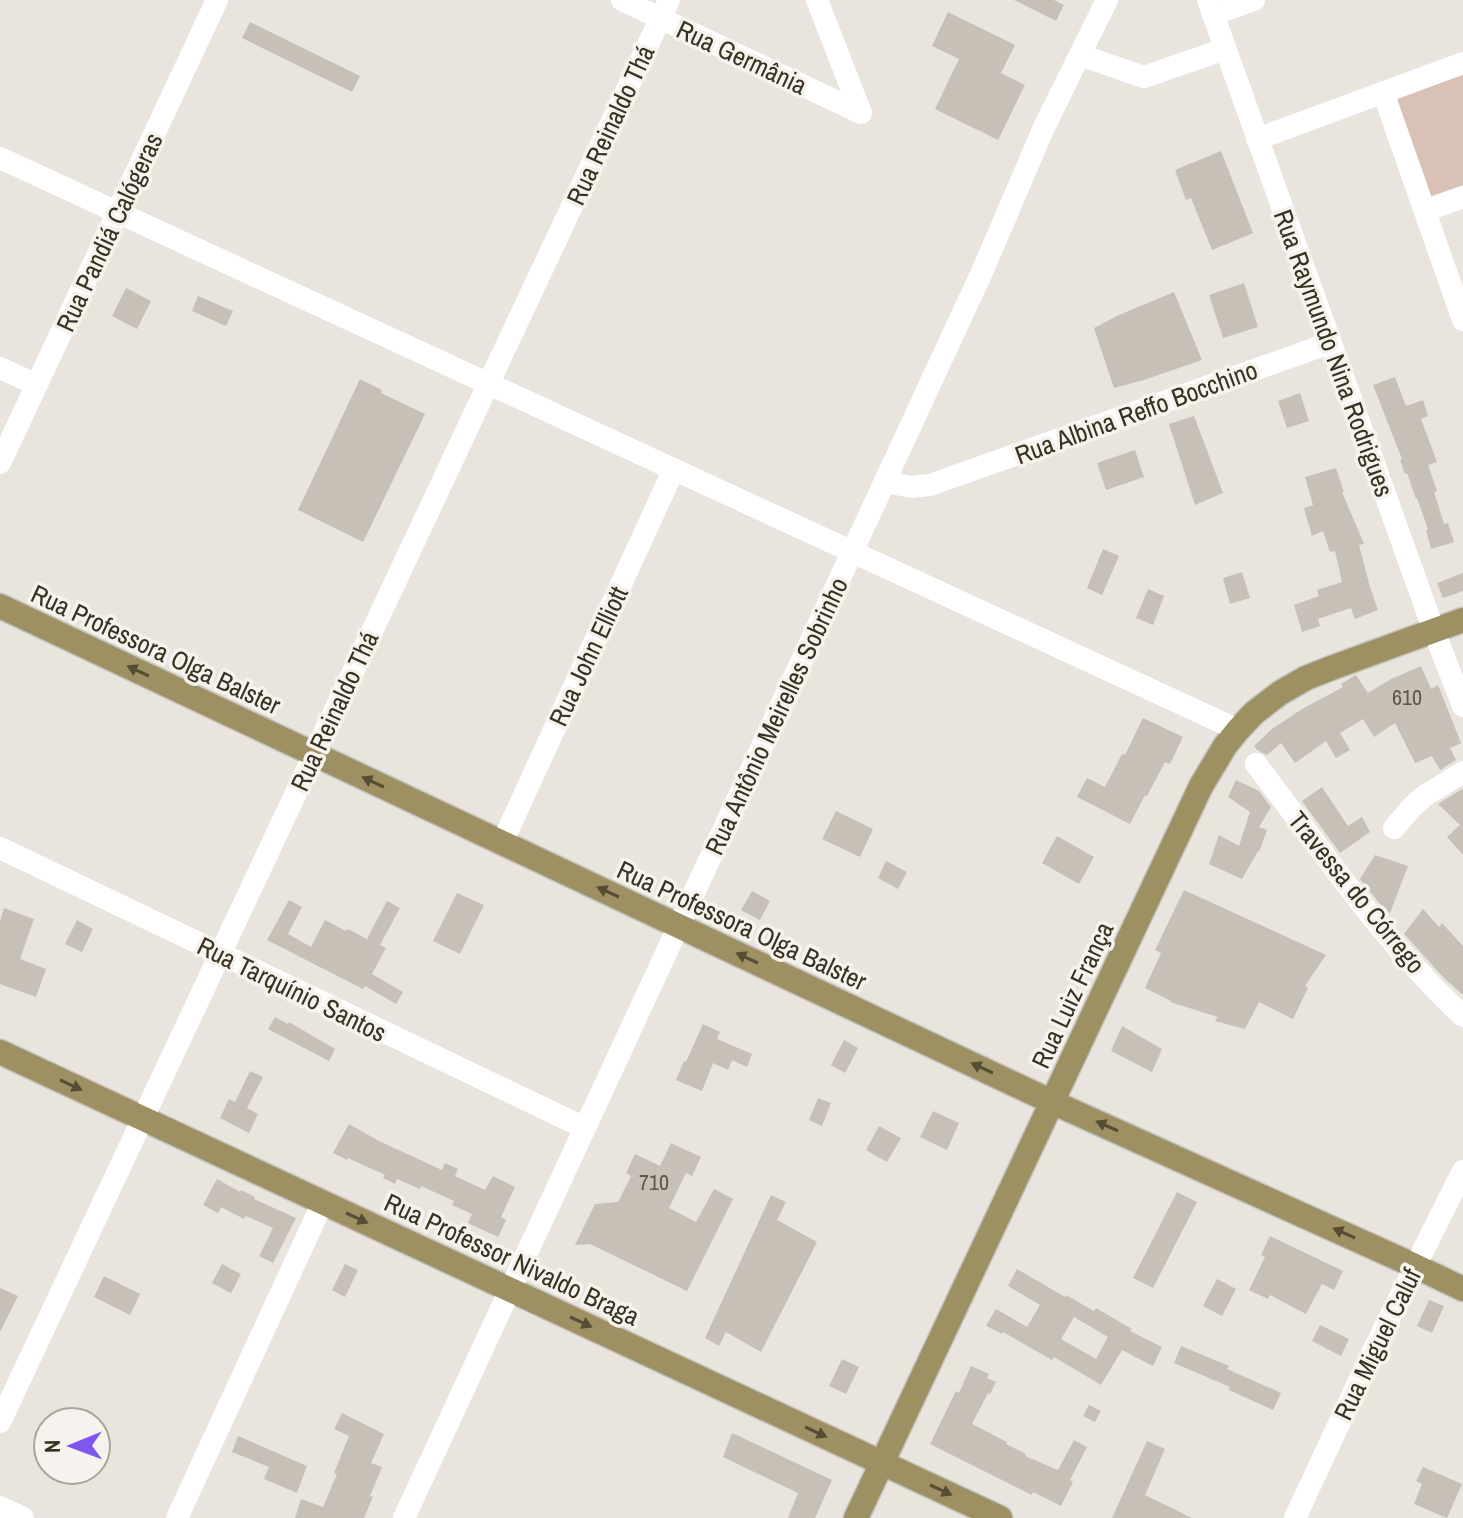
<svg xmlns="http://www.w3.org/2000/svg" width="1463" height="1518" viewBox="0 0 1463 1518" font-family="'Archivo Narrow',sans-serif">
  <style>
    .park { fill: #dac1b6 }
    .building { fill: #c6c0b6; fill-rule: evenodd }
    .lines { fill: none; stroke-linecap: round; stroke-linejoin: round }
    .major-casing { stroke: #c3c2bc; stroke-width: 27 }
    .minor { stroke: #fff; stroke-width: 22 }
    .major { stroke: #9d9063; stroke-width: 24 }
    .oneway { fill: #564e34 }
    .labels { text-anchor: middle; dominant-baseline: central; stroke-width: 7; stroke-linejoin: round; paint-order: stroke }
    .number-label { font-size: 22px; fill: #5c5646 }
    .street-label { font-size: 26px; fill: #383220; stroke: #f6f2ed }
  </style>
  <rect width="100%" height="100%" fill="#e9e4dd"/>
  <path class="park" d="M1463 71V185L1431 196 1395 95Z"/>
  <path class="building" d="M1014 0H1054L1064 5 1056 21Z
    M948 12 1015 45 1001 73 1025 85 998 140 935 109 959 59 932 46Z
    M250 22 360 76 352 92 242 38Z
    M1221 151 1253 233 1212 250 1191 198 1186 200 1175 170Z
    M1244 283 1258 327 1223 338 1209 295Z
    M126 288 151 301 137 329 112 316Z
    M1174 292 1202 360 1144 380 1114 388 1094 328 1119 315Z
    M198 296 233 311 226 326 192 311Z
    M1395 377 1406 406 1423 400 1428 416 1421 419 1437 462 1428 465 1437 491 1434 492 1444 524 1448 523 1454 542 1431 549 1426 530 1428 529 1417 498 1416 499 1407 473 1405 474 1400 460 1402 459 1373 385Z
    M360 379 382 390 381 393 425 414 363 542 298 510Z
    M1300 393 1309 421 1287 428 1278 401Z
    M1194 416 1223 493 1195 505 1169 424Z
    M1135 450 1144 477 1106 490 1097 463Z
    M1336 468 1344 492H1342L1364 544 1359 545 1370 587 1378 610 1355 619 1351 608 1318 619 1320 626 1302 632 1294 605 1319 596 1317 590 1342 582 1335 551 1330 552 1323 531 1312 536 1304 508 1313 505 1305 477Z
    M1103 549 1119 556 1102 595 1087 588Z
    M1242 572 1250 598 1230 604 1223 578Z
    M1463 573V591L1443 598 1437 583Z
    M1148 589 1164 596 1153 625 1136 618Z
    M1421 666 1431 689 1438 685 1461 743 1450 748 1456 760 1440 770 1432 756 1415 763 1395 723 1374 737 1363 719 1340 733 1350 750 1336 758 1326 741 1295 763 1281 743 1267 755 1257 750 1254 746 1272 729 1302 709 1343 687 1341 684 1354 676 1356 675 1368 693 1391 679Z
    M1143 718 1183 737 1170 764 1165 762 1147 796 1145 795 1130 824 1077 797 1087 778 1105 787 1122 754 1125 755Z
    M1236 780 1259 791 1271 807 1259 827 1267 830 1259 852 1258 851 1242 879 1209 864 1219 835 1239 846 1250 812 1228 797Z
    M1322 787 1348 826 1362 817 1370 832 1340 853 1302 801Z
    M1462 789 1463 790V855L1447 837 1460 825 1438 804Z
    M836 811 873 829 860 857 822 839Z
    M1057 836 1094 857 1079 884 1042 863Z
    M1375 855 1408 866 1390 913 1384 909 1360 879Z
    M886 861 907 872 898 889 878 878Z
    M1184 890 1326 955 1305 986 1308 988 1293 1019 1259 1002 1245 1029 1215 1021 1218 1017 1170 1002 1171 1001 1145 988 1161 953 1155 950Z
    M752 891 770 901 760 920 741 910Z
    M457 893 484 905 460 954 433 941Z
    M289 900 302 907 288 934 311 947 325 920 346 931 348 929 367 939 387 901 400 908 380 945 386 948 372 974 403 992 396 1004 365 986 363 989 267 940Z
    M4 908 34 919 20 959 46 969 36 997 0 984V921Z
    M1423 909 1439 927 1442 923 1463 946V995L1444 978 1404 934Z
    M77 920 93 929 82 952 65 944Z
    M275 1017 288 1024 289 1022 335 1049 329 1061 268 1029Z
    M703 1024 720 1032 717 1039 752 1054 747 1067 732 1060 728 1070 713 1063 702 1091 676 1080 684 1061 686 1062Z
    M1122 1026 1162 1049 1152 1072 1111 1051Z
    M844 1040 858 1048 845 1073 831 1065Z
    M250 1071 263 1077 247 1108 258 1114 249 1133 220 1118 229 1099 235 1102Z
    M818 1098 831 1103 822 1126 809 1120Z
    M933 1111 959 1123 947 1150 920 1137Z
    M349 1124 379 1141 442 1170 445 1163 458 1169 455 1176 485 1190 493 1176 515 1187 501 1217 506 1220 498 1237 468 1223 472 1214 452 1205 454 1201 421 1186 420 1189 397 1179 395 1184 383 1178 385 1175 348 1158 347 1160 333 1153Z
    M879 1126 901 1138 887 1162 866 1150Z
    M671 1143 701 1157 692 1176 686 1173 669 1208 696 1222 714 1189 733 1199 687 1291 590 1244 575 1245 595 1204 618 1202 631 1176 626 1173 635 1154 660 1166Z
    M217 1179 240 1192 241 1190 255 1197 254 1199 296 1218 273 1263 259 1256 273 1228 246 1216 244 1219 221 1207 218 1213 203 1205Z
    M1177 1192 1197 1202 1153 1288 1133 1278Z
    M771 1195 786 1202 777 1220 817 1242 761 1352 726 1332 719 1346 705 1338Z
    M1270 1236 1343 1271 1334 1290 1322 1284 1306 1314 1270 1295 1268 1299 1249 1290 1265 1257 1261 1255Z
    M222 1264 241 1274 231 1293 212 1283Z
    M345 1264 358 1270 345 1297 332 1290Z
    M1017 1269 1065 1297 1066 1295 1094 1311 1096 1308 1132 1329 1130 1331 1162 1347 1153 1366 1122 1350 1101 1385 1054 1357 1052 1360 1003 1332 1002 1334 986 1326 996 1309 1027 1327 1040 1305 1008 1286ZM1074 1317 1108 1337 1096 1359 1061 1339Z
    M104 1276 140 1294 130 1315 94 1297Z
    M1217 1279 1236 1289 1222 1316 1203 1306Z
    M0 1288 18 1296 0 1332Z
    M1429 1300 1444 1306 1432 1333 1417 1326Z
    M1320 1325 1349 1339 1341 1356 1312 1341Z
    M1181 1346 1229 1366 1227 1369 1281 1393 1273 1410 1229 1390 1230 1387 1174 1363Z
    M842 1359 859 1367 846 1394 829 1386Z
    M971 1366 989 1374 987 1378 996 1382 990 1394 988 1393 972 1424 1007 1442 1006 1444 1026 1454 1025 1456 1058 1470 1074 1440 1087 1447 1070 1480 1073 1482 1061 1506 1033 1492 1032 1495 930 1444 956 1391 959 1393Z
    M1089 1405 1101 1411 1095 1422 1083 1416Z
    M342 1413 384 1434 371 1463 382 1467 370 1496 373 1497 364 1518H295L301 1499 323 1507 337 1474 334 1473 349 1436 334 1429Z
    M732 1433 832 1480 815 1518H788L798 1493 723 1457Z
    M238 1436 307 1466 297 1493 264 1479 269 1467 232 1452Z
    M1147 1441 1165 1449 1145 1495 1192 1518H1112Z
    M1423 1467 1462 1484 1447 1518 1414 1504 1422 1484 1416 1481Z"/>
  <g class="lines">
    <defs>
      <path id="major" d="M0 606 1052 1102 1415 1266 1463 1289
        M0 1052 1000 1518
        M856 1518 1201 786 1225 746 1238 730 1254 713 1280 693 1306 678 1334 667 1463 620"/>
    </defs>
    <use href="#major" class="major-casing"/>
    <path class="minor" d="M622 0 861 113
      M817 0 861 113
      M1208 0 1434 631 1463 706
      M1213 15 1254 0
      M1080 55 1144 77 1225 49
      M1383 92 1463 320
      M1257 139 1463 63
      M0 158 1238 730
      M1425 211 1463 197
      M0 368 37 385
      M0 463 217 0
      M885 482 912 487 930 485 1330 343
      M1256 764C1322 850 1383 942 1463 1016
      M1394 828 1412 807 1423 797 1463 772
      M502 843 674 469
      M0 848 585 1128
      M0 1422 669 0
      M0 1507 23 1518
      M177 1518 323 1202
      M404 1518 982 272 1045 125 1107 0
      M1295 1518 1373 1351 1463 1171"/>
    <use href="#major" class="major"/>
  </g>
  <defs><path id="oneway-solid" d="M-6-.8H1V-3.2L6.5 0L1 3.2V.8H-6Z" transform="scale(2)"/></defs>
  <g class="oneway">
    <use href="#oneway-solid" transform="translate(138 671) rotate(-155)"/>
    <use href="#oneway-solid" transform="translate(373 782) rotate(-155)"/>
    <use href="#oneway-solid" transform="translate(608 892) rotate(-155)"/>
    <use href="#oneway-solid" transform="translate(747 958) rotate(-155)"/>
    <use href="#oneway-solid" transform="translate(982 1068) rotate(-155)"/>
    <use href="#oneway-solid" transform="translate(71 1085) rotate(25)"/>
    <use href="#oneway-solid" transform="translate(1107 1126) rotate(-156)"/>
    <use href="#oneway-solid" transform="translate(357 1218) rotate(25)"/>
    <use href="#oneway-solid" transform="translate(1344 1233) rotate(-156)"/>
    <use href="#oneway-solid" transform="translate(581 1322) rotate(25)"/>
    <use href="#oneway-solid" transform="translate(816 1432) rotate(25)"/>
    <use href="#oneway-solid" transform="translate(941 1490) rotate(25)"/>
  </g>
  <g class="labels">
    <g class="number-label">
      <text x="1407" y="697">610</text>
      <text x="654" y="1182">710</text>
    </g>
    <g class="street-label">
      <text transform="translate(742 57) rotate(25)">Rua Germânia</text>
      <text transform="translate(610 125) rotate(-65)">Rua Reinaldo Thá</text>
      <text transform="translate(109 232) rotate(-65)">Rua Pandiá Calógeras</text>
      <text transform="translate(1334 353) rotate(70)">Rua Raymundo Nina Rodrigues</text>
      <text transform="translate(1136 412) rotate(-20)">Rua Albina Reffo Bocchino</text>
      <text transform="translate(156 649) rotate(25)">Rua Professora Olga Balster</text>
      <text transform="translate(588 656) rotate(-65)">Rua John Elliott</text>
      <text transform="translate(334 711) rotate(-65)">Rua Reinaldo Thá</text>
      <text transform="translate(776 716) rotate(-65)">Rua Antônio Meirelles Sobrinho</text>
      <text transform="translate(1357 892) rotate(51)">Travessa do Córrego</text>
      <text transform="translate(742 925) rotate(25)">Rua Professora Olga Balster</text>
      <text transform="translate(292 989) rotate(26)">Rua Tarquínio Santos</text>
      <text transform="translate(1072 995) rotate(-65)">Rua Luiz França</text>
      <text transform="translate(512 1259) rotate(25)">Rua Professor Nivaldo Braga</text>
      <text transform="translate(1377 1344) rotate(-64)">Rua Miguel Caluf</text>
    </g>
  </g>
  <g transform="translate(72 1446) rotate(269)"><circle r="38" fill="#f6f2ed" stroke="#aaa59b" stroke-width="2"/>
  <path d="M0-6L14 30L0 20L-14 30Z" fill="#7f56ee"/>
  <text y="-12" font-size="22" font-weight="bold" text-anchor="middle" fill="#383220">N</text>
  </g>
</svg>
